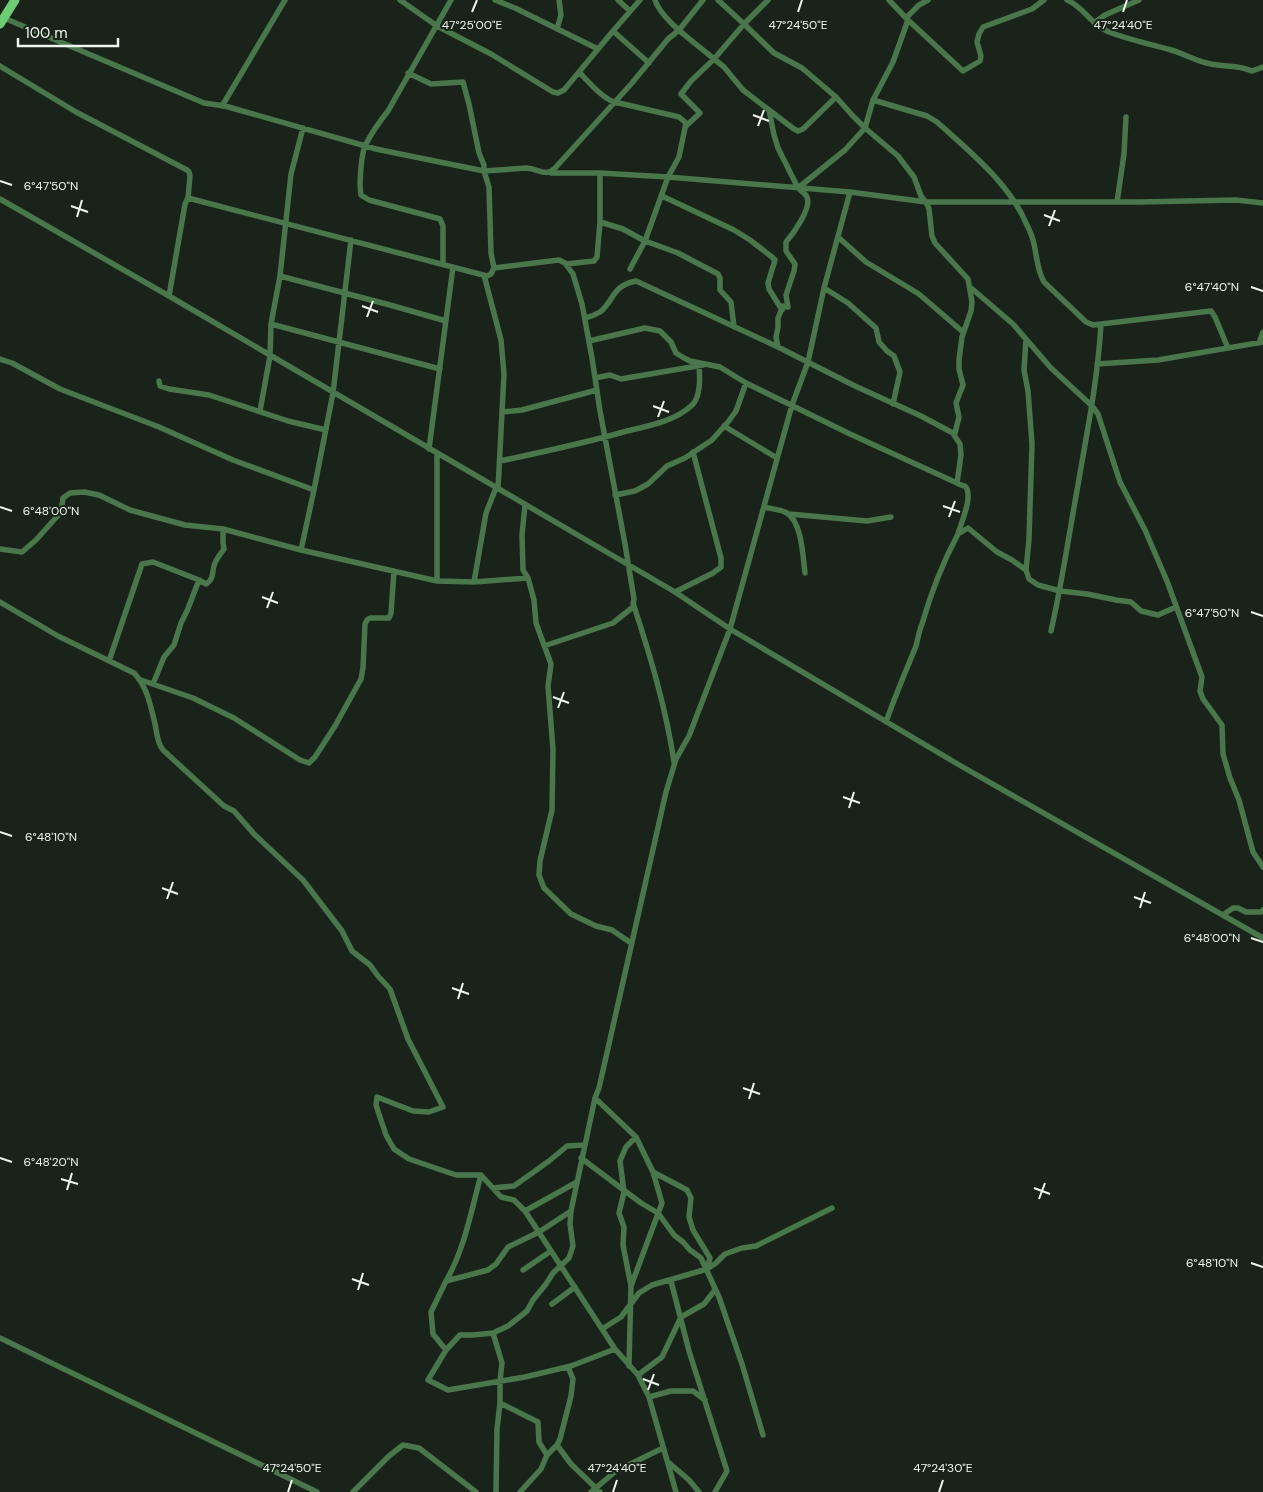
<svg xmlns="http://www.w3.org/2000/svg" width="1263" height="1492" viewBox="0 0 1263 1492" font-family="'DM Sans',sans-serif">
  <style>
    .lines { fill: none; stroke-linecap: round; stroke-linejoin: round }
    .minor { stroke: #49764b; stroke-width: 5.5 }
    .primary { stroke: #6dcd72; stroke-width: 9 }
    .ticks { fill: none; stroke: #eef5ee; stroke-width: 2 }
    .ticks-label { font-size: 12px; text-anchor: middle; fill: #eef5ee; stroke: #1a231a; stroke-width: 4; stroke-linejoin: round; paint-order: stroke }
  </style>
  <rect width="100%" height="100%" fill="#1a231a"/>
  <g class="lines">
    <path class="minor" d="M400 0 437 26 491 54 553 92 558 93 564 90 613 31 649 63
      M495 0 515 8 598 49
      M618 0 630 11
      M655 0C661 20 697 44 714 59L744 24 774 53 802 68 836 97 852 115 865 128 845 150 798 188C801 191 806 194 807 197 812 208 793 234 786 242V251L795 264 794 271 786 295 788 307 783 306 778 318V327L776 337 778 347
      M718 0 744 24 768 0
      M889 0 906 18 919 5 928 0
      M1067 0C1084 7 1091 25 1109 32 1129 40 1151 44 1171 50 1185 54 1197 62 1211 64 1225 67 1239 65 1252 71L1263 67
      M4 18 204 103 225 106 376 149 405 155 484 171 526 168C540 169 546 178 556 167L632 83 668 39 679 30 703 0
      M908 20 963 71 980 61 981 56 977 42 979 34 983 27 1032 9 1044 0
      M1094 23 1105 15 1139 0
      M557 29 561 15 559 0
      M613 31 640 0
      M0 66 76 112 187 170 189 172 190 176 188 198
      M579 72C588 81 606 103 619 103L679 117 686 123 679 157 668 177 645 241 630 269
      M408 73 431 84 463 82 469 104 479 153 484 165V171L489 187 491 253 494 268
      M873 100 927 116 937 122C968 150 1009 183 1026 223 1029 229 1033 237 1034 244 1037 257 1037 270 1044 282L1086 322 1093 325 1101 324C1098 378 1087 432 1078 485 1069 534 1062 583 1051 631
      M222 106 285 0
      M769 110 794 129 798 131 803 129 836 97
      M686 126 700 113 681 94 691 81 714 59 724 67 743 90 769 110 774 135 778 148 798 188
      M551 173H600L668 177 850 192 926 202H1139L1236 200 1263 203
      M662 196 734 230 750 240 772 257 775 260 768 283 769 289 782 310
      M0 199 169 296 675 592 730 629 961 766 1263 938
      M1117 202 1124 154 1126 117
      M600 222 623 229 645 241 678 253 718 274 720 278V290L731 302 734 327
      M838 237 866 262 919 294 963 332
      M443 264V226L440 219 369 200 361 195C359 185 361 152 366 144 372 132 380 121 388 111L451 0
      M566 264 594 261 597 257 600 222V173
      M484 275 501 340 504 374 498 489
      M280 276 390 305 446 321
      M970 287 1013 324 1051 368 1092 406 1098 414 1120 482 1145 530 1167 581 1202 677 1200 691 1203 699 1222 725 1223 754 1230 778 1239 800 1253 852 1263 867
      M824 288 848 303 876 328 879 342 887 351 894 356 900 372 893 404
      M169 296 185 204 188 198 487 276 491 274 494 268 559 260 565 263 573 274 582 304 592 358 600 411 625 544 634 599 633 607 613 623 544 646
      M585 318C590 317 595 315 600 312 615 300 611 286 636 281L778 347 855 386 921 416 951 432 955 433 959 417 956 403 963 385 959 369V360L962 337 971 311 972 302 968 279 935 243 932 236 929 209 926 202 921 196 914 177 898 156 865 128 873 100 893 62 908 20 906 18
      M271 324 440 369
      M1101 324 1211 311 1215 317 1228 348
      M1026 339 1024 370 1028 391 1032 444 1029 539 1026 570 1029 579 1038 585 1060 591 1087 594 1116 600 1131 602 1141 611 1158 615 1176 607
      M589 341 645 328 660 331 671 342 676 353 684 358 690 361 720 367 746 383 850 434 957 483 961 455 960 444 954 435 955 433
      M1259 343 1263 332
      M0 359 12 363 60 389 159 427 233 460 314 490 333 393 351 240
      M1097 364 1158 360 1263 342
      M595 378 610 375 621 379 703 365
      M159 381 160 386 169 389 209 395 288 421 326 430
      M260 411 270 356 271 324 280 276 291 174 303 128
      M502 412 522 410 597 390
      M724 426 777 458
      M429 449 453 267
      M500 461C543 452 585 443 627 431 648 426 675 421 691 406 701 398 700 377 699 366
      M957 483C958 484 964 486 965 486 974 495 961 523 958 534L968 528 997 552 1012 560 1026 570
      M615 495 635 491 648 484 667 466 685 458 712 440 728 422 736 411 746 383
      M525 505 522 535 523 570 528 578 534 600 536 623 551 664 548 686 553 749 552 810 540 861 539 875 544 888 571 914 596 926 612 930 631 943
      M764 507C771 509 780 509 787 513 802 522 803 558 805 573
      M789 514 867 521 891 517
      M0 549 22 552 36 540 61 512 63 498 70 493 84 492 99 495 130 510 185 525 223 529 301 550 437 581 474 582 528 578
      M301 550 314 490
      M437 581V453
      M474 582 486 513 496 488
      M675 592 713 573 721 567V558L693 452
      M0 602 58 636 134 673C147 686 151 707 155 724 157 733 157 743 163 750L224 806 234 811 254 834 303 880 342 931 352 951 370 965 378 976 390 989 408 1039 443 1107 429 1112 413 1111 377 1097 376 1105 386 1135 394 1149 409 1159 456 1175H481L501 1197 514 1200 525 1211 615 1349 638 1375 649 1397 676 1492
      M633 603C650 655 666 708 674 762
      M109 661 142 564 153 562 199 580 206 584C215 579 211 572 215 563 217 558 221 553 224 549L223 543V529
      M141 680 193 698 234 718 300 760 309 763 315 757 335 726 361 679 363 668 365 624 367 620 370 618H389L391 613 394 571
      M153 684 164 657 174 645 181 623 187 611 199 580
      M886 722C895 696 906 671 916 646 918 639 919 631 922 624 931 593 943 562 958 534
      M1223 915 1233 908H1238L1246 912H1261L1263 910
      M595 1098 636 1137 653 1172 687 1190 691 1198 689 1217 693 1230 710 1258 707 1269 652 1285 639 1293 621 1317 602 1329
      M581 1158 641 1203 658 1213 674 1235 683 1242 690 1250 701 1258 719 1297 742 1364 763 1435
      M493 1188 514 1186 549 1161 567 1146 584 1145
      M525 1211 577 1182
      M707 1269 716 1263 725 1254 742 1248 756 1246 832 1208
      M523 1270 551 1251
      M446 1281C465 1248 471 1211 481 1175
      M671 1281 689 1351 727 1471 715 1492
      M631 1286 623 1245 624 1227 619 1213 624 1192 620 1161 626 1147 636 1137
      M552 1304 575 1287
      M493 1333 508 1326 527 1311 533 1300 546 1284 553 1273 569 1258 573 1246 570 1224 571 1211 595 1098 599 1088 666 792 676 759 689 736 730 629 792 405 808 362 824 288 850 192
      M0 1338 317 1492
      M446 1350 433 1334 431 1312 446 1281 488 1270 496 1264 508 1247 539 1232 571 1211
      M629 1366 631 1286 662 1203 653 1172
      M638 1375 662 1357 681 1317 704 1304 715 1290
      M649 1397 671 1391H693L705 1400
      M500 1403 538 1422 539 1442 547 1455
      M557 1445 571 1464 600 1492
      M668 1462 689 1480 699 1492
      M353 1492 389 1456 403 1445 419 1448 476 1492
      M496 1492 497 1429 500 1403V1381L502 1363 493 1333 473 1335H460L446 1350 428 1380 448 1390 525 1377 571 1366 615 1349
      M520 1492 541 1469 547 1455 557 1445 560 1439 571 1396 573 1379 568 1367
      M591 1492 616 1471 663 1448"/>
    <path class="primary" d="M0 24 15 0"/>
  </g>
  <path class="ticks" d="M472 12 477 0M798 12 802 0M1123 12 1127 0M753 115 769 121M758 126 764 110M0 181 12 185M71 206 88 212M1044 215 1060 221M77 217 82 200M1049 226 1055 210M1251 287 1263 291M362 306 378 312M367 317 373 301M653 406 669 412M658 417 664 401M943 506 960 512M0 507 12 511M949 517 955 501M262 597 278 603M267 608 273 592M1251 612 1263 616M553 697 569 703M558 708 564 692M843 797 860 803M849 808 854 792M0 832 12 836M162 888 178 894M1134 897 1151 903M167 899 173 882M1140 908 1145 892M1251 938 1263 942M452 988 469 994M458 999 463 983M743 1088 760 1094M749 1099 754 1083M0 1158 12 1162M61 1179 78 1184M1034 1188 1050 1194M67 1190 72 1173M1039 1199 1045 1183M1251 1263 1263 1267M352 1279 369 1285M358 1290 363 1273M643 1379 659 1385M648 1390 654 1374M288 1492 292 1480M613 1492 617 1480M939 1492 943 1480"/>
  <g class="ticks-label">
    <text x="472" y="29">47°25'00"E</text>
    <text x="798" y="29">47°24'50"E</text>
    <text x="1123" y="29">47°24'40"E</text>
    <text x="51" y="190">6°47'50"N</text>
    <text x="1212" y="291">6°47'40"N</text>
    <text x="51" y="515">6°48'00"N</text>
    <text x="1212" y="617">6°47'50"N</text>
    <text x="51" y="841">6°48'10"N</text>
    <text x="1212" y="942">6°48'00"N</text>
    <text x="51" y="1166">6°48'20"N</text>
    <text x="1212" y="1267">6°48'10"N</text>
    <text x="292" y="1472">47°24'50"E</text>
    <text x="617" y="1472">47°24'40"E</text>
    <text x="943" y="1472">47°24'30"E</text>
  </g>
  <path d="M18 38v8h100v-8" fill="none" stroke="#eef5ee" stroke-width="2.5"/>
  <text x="25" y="38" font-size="15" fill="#eef5ee" stroke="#1a231a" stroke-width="4" paint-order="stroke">100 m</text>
</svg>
